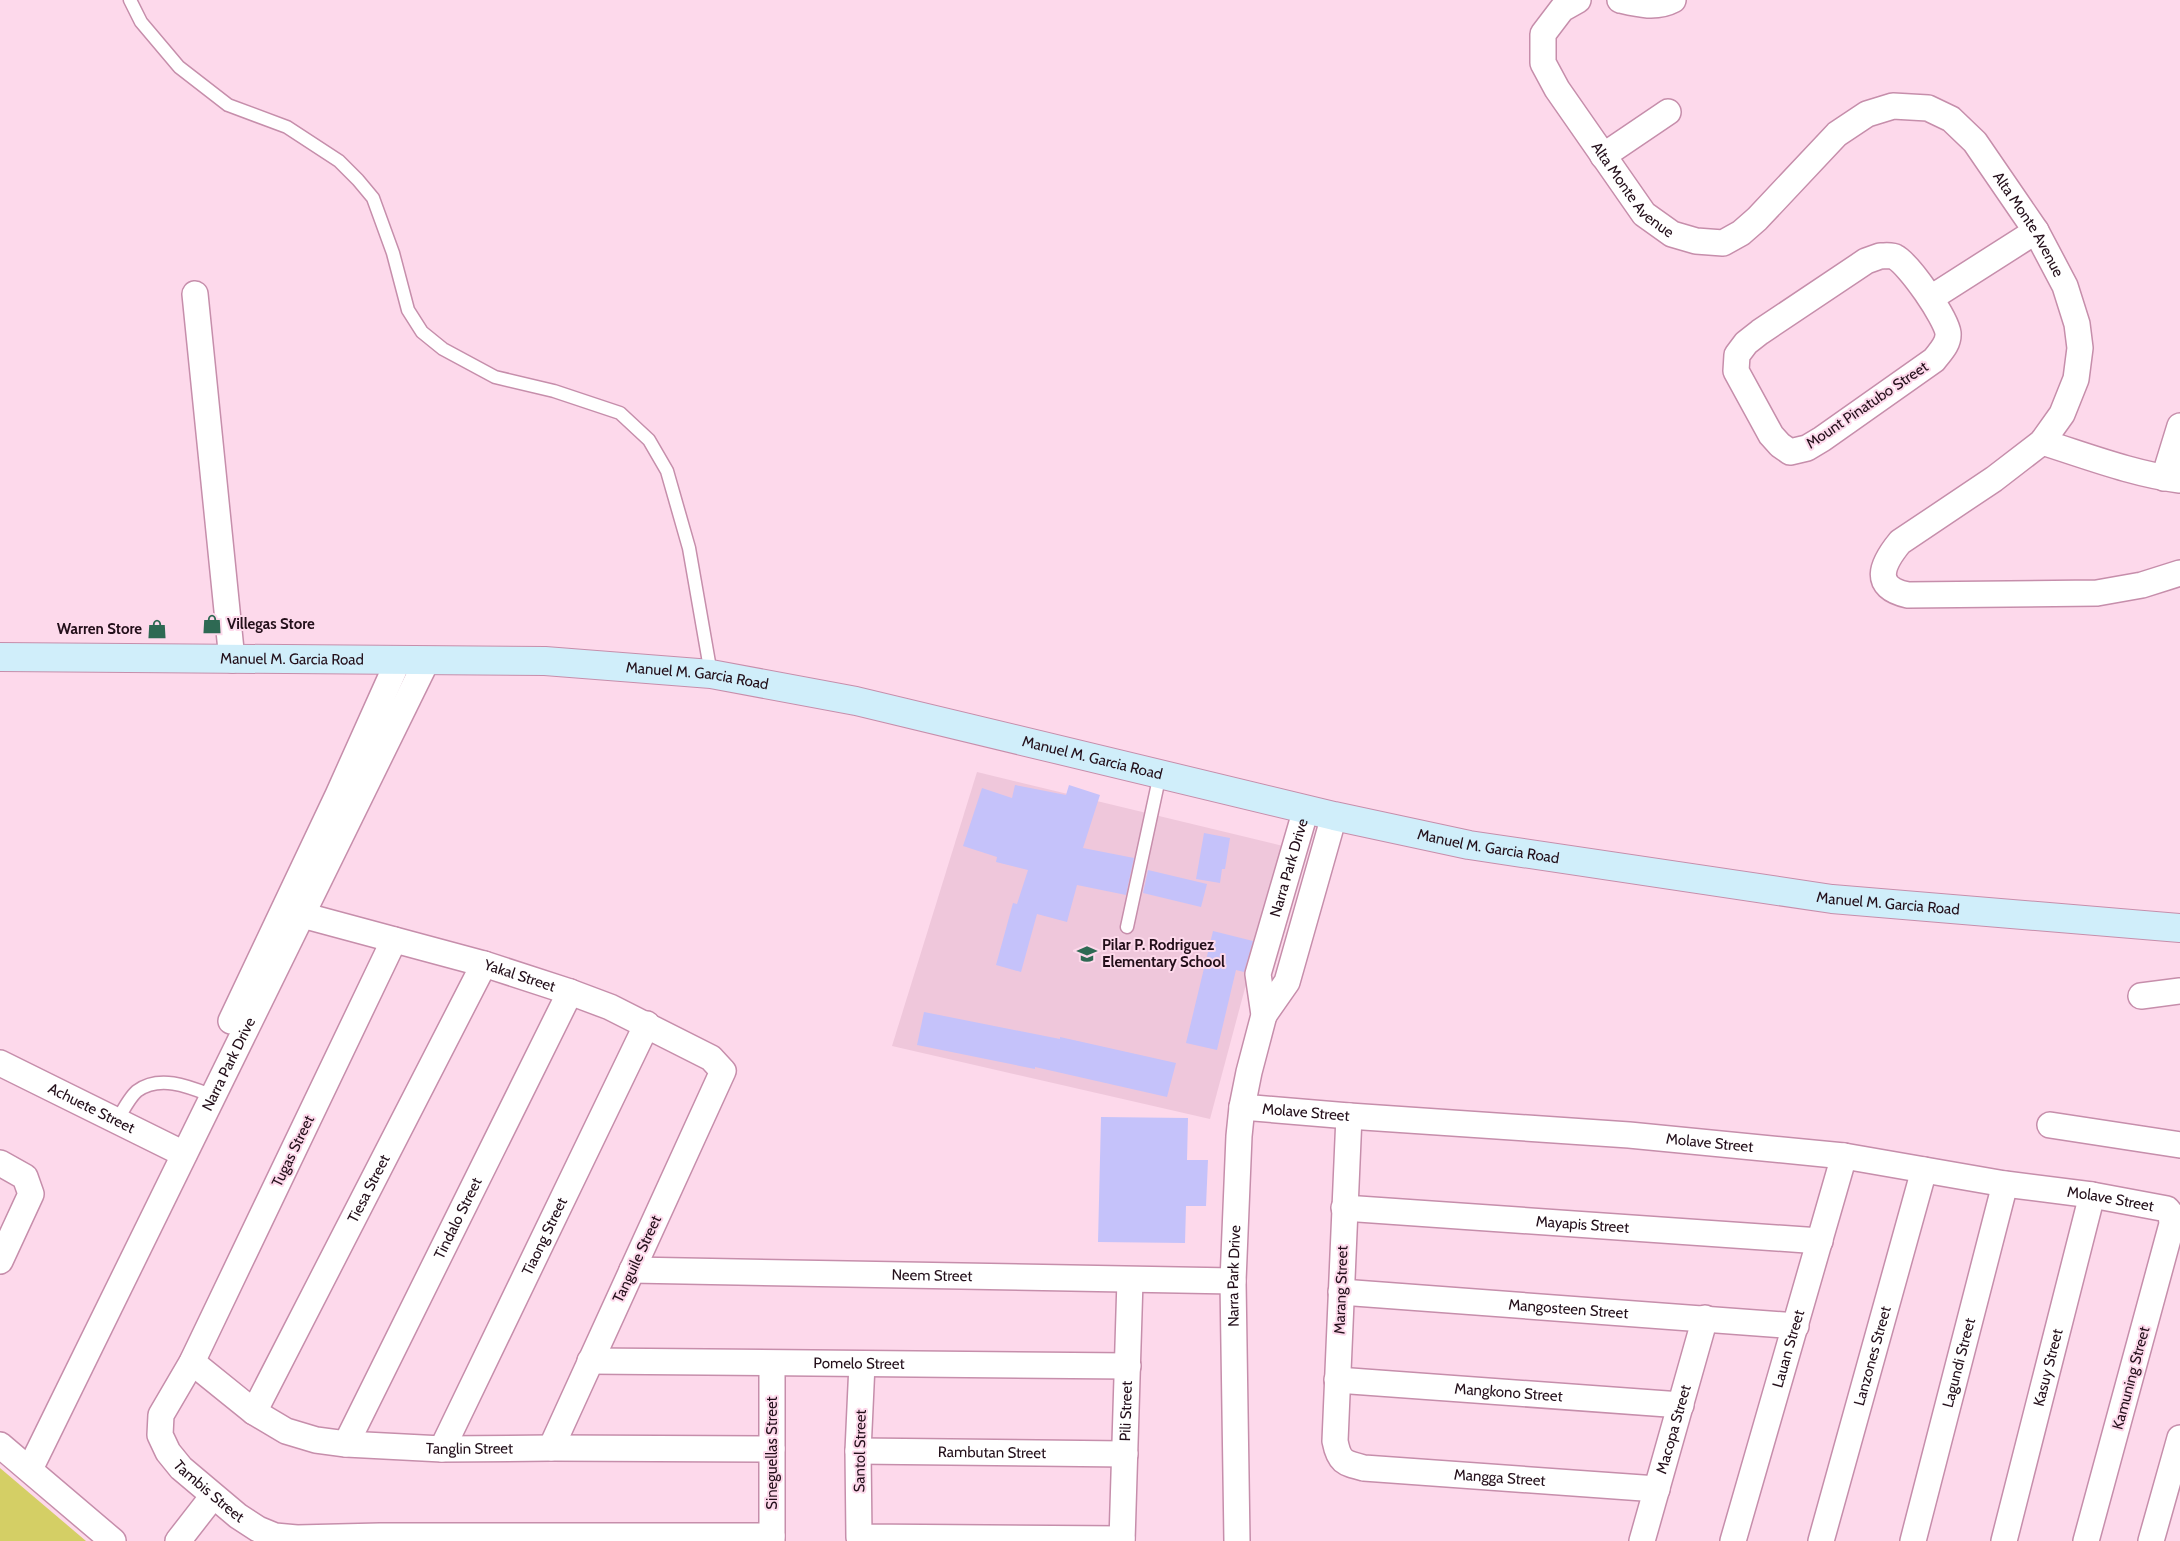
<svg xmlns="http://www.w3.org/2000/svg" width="2180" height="1541" viewBox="0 0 2180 1541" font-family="Cabin,sans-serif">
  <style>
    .built { fill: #efc7db }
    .green { fill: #d4cf65 }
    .building { fill: #c5c2fa }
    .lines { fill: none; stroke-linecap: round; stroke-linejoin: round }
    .service-casing { stroke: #c68eab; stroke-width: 15 }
    .minor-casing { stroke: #c68eab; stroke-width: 28 }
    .secondary-casing { stroke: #c68eab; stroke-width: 30 }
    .service { stroke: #fff; stroke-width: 12 }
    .minor { stroke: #fff; stroke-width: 25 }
    .secondary { stroke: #d0eefa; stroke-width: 28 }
    .labels { text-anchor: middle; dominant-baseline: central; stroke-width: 4; stroke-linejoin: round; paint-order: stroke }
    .street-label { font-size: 15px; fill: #230f1a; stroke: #fdd9eb }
    .poi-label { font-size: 15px; font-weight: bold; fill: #230f1a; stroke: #fdd9eb; text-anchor: start }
  </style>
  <rect width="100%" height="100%" fill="#fdd9eb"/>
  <path class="built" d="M977 772 1283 846 1210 1119 892 1046Z"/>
  <path class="green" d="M0 1468 86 1541H0Z"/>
  <path class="building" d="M1015 785 1066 795 1069 785 1100 795 1083 848 1134 858 1126 895 1077 885 1067 922 1037 914 1021 972 996 965 1013 903 1017 904 1028 870 996 862 997 857 963 846 982 788 1012 798Z
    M1204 833 1230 838 1225 869H1222L1220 883 1196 879Z
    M1148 870 1207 884 1201 907 1143 893Z
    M1213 931 1253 941 1244 972 1236 970 1217 1050 1186 1043Z
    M924 1012 1060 1039V1037L1176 1063 1167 1097 1035 1067V1069L917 1045Z
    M1101 1117 1188 1118 1187 1160H1208L1206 1206H1186L1185 1243 1098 1242Z"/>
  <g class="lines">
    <defs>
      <path id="service" d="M130 0 141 22 179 67 228 105 287 127 339 161 358 180 373 198 393 253 408 310 422 332 443 349 495 377 554 391 620 413 649 440 667 471 689 548 711 674
        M1127 927 1160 774
        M117 1121C122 1112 129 1098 137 1091 160 1074 190 1087 213 1096"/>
      <g id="minor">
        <path id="s1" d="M1578 0 1562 9 1543 34V63L1557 89 1644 214 1672 234 1696 241 1723 243 1741 233 1757 219 1837 134 1867 114 1893 106 1928 108 1951 119 1975 142 2036 231 2065 286 2077 324 2080 348 2076 379 2062 414 2042 442 1994 479 1900 542C1882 564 1871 587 1908 595L2097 593 2142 585 2180 573"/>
        <path d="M1620 0C1637 4 1656 9 1673 0"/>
        <path d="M1603 156 1668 112"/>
        <path d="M1880 256C1885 256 1892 255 1895 257 1909 264 1946 318 1948 333 1949 344 1940 352 1934 360L1822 439 1807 448 1790 452 1780 445 1771 435 1736 371 1737 355 1746 343 1760 332 1866 261Z"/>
        <path d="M195 294 232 660"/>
        <path d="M1931 298 2036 231"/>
        <path d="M2042 442C2087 456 2133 474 2180 480"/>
        <path d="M2164 478 2180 426"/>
        <path id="s2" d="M302 915 484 964 570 992 610 1007 711 1058 723 1071 551 1448"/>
        <path id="s3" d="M394 940 192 1362 161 1415 160 1435 168 1452 181 1468 238 1516 258 1529 275 1536 297 1538 380 1536H772"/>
        <path d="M2141 996 2180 991"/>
        <path d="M1264 1015 1287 982 1334 816"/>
        <path d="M231 1021 338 795 399 659"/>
        <path id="s4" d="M0 1063 184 1154"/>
        <path id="s5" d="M1242 1107 1349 1116 1629 1135 1844 1156 2005 1184 2092 1195 2167 1209 2171 1214 2172 1224 2086 1541"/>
        <path id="s6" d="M1349 1116 1335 1441C1339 1462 1344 1463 1364 1468L1657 1489"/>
        <path d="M2050 1125 2180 1145"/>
        <path d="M0 1163 25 1177 31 1194 0 1261"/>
        <path id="s7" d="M1344 1208 1820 1241"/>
        <path id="s8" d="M632 1270 1233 1281"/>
        <path id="s9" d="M1341 1292 1796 1326"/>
        <path id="s10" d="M590 1361 1128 1366"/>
        <path id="s11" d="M192 1362 254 1412 286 1431 316 1440 346 1444 442 1449 551 1448 772 1449"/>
        <path d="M862 1364 858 1451 859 1537 1122 1539"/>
        <path id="s12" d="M1337 1380 1681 1405"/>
        <path id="s13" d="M254 1412 484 964"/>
        <path id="s14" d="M346 1444 570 992"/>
        <path d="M0 1445 113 1541"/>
        <path id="s15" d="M442 1449 647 1024"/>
        <path id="s16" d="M858 1451 1125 1454"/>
        <path id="s17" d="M30 1469 427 660"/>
        <path d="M178 1541 213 1496"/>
        <path d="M772 1541V1364"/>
        <path id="s18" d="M1122 1541 1130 1280"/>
        <path id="s19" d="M1237 1541 1233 1281 1239 1136 1242 1107 1249 1072 1264 1015 1258 974 1306 809"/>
        <path id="s20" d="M1642 1541 1705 1318"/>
        <path id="s21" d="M1733 1541 1844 1156"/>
        <path id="s22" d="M1821 1541 1924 1170"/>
        <path id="s23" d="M1913 1541 2005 1184"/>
        <path id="s24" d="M2004 1541 2092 1195"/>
        <path d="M2151 1541 2180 1438"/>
      </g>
      <g id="secondary">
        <path id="s25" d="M0 657 545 661 711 674 856 701 1334 816 1469 845 1832 899 2180 928"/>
      </g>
    </defs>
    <use href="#service" class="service-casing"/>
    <use href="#minor" class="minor-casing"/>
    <use href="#secondary" class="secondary-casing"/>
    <use href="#service" class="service"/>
    <use href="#minor" class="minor"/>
    <use href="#secondary" class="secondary"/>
  </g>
  <defs>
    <symbol id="shop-bare" viewBox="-9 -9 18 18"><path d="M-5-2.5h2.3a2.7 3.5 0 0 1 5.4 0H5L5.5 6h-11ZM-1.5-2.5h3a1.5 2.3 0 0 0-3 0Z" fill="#2e6953" stroke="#fdd9eb" stroke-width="2.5" paint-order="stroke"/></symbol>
    <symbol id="school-bare" viewBox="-9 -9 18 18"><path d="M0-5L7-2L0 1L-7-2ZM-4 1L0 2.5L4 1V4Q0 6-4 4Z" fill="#2e6953" stroke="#fdd9eb" stroke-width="2.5" paint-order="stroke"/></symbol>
  </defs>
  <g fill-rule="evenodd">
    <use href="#shop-bare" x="198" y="610" width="28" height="28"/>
    <use href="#shop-bare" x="143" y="615" width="28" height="28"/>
    <use href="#school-bare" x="1073" y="940" width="28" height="28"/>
  </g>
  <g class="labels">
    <g class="street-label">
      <text stroke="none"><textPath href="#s1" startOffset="235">Alta Monte Avenue</textPath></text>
      <text stroke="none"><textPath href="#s1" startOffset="761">Alta Monte Avenue</textPath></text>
      <text transform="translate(1867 405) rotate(-34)">Mount Pinatubo Street</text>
      <text stroke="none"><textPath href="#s25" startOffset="292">Manuel M. Garcia Road</textPath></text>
      <text stroke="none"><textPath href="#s25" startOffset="698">Manuel M. Garcia Road</textPath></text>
      <text stroke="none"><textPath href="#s25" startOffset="1102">Manuel M. Garcia Road</textPath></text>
      <text stroke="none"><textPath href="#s25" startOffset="1508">Manuel M. Garcia Road</textPath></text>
      <text stroke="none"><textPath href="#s19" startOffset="681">Narra Park Drive</textPath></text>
      <text stroke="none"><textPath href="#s25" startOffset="1912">Manuel M. Garcia Road</textPath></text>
      <text stroke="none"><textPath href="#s2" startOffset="226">Yakal Street</textPath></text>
      <text stroke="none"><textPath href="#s17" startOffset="451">Narra Park Drive</textPath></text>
      <text stroke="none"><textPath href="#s4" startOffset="102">Achuete Street</textPath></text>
      <text stroke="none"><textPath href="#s5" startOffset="64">Molave Street</textPath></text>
      <text stroke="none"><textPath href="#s5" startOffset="469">Molave Street</textPath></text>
      <text transform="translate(293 1151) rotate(-64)">Tugas Street</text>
      <text stroke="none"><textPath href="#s13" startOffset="251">Tiesa Street</textPath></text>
      <text stroke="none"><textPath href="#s5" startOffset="874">Molave Street</textPath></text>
      <text stroke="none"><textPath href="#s14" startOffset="252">Tindalo Street</textPath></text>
      <text stroke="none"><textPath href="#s7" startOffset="239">Mayapis Street</textPath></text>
      <text stroke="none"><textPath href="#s15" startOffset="236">Tiaong Street</textPath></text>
      <text transform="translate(637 1259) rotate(-65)">Tanguile Street</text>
      <text stroke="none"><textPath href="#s8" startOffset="300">Neem Street</textPath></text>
      <text stroke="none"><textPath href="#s19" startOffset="265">Narra Park Drive</textPath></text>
      <text transform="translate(1341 1290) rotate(-88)">Marang Street</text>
      <text stroke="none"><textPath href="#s9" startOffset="228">Mangosteen Street</textPath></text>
      <text stroke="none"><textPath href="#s21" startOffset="200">Lauan Street</textPath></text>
      <text stroke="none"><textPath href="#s22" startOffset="192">Lanzones Street</textPath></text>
      <text stroke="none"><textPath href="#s23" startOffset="184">Lagundi Street</textPath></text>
      <text stroke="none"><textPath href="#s10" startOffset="269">Pomelo Street</textPath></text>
      <text stroke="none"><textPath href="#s24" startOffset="179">Kasuy Street</textPath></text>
      <text transform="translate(2131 1378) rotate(-75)">Kamuning Street</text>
      <text stroke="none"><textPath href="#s12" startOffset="172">Mangkono Street</textPath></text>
      <text stroke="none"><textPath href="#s18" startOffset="130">Pili Street</textPath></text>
      <text stroke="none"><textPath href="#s20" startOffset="116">Macopa Street</textPath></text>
      <text stroke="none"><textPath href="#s11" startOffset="302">Tanglin Street</textPath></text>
      <text transform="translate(860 1451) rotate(-89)">Santol Street</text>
      <text stroke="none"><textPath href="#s16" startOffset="134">Rambutan Street</textPath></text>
      <text transform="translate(772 1453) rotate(-90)">Sineguellas Street</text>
      <text stroke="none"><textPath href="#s6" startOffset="505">Mangga Street</textPath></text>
      <text stroke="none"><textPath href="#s3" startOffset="625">Tambis Street</textPath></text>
    </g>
    <g class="poi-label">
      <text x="227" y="624">Villegas Store</text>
      <text x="142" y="629" text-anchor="end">Warren Store</text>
      <text x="1102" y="945">Pilar P. Rodriguez<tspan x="1102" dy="17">Elementary School</tspan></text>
    </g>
  </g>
</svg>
